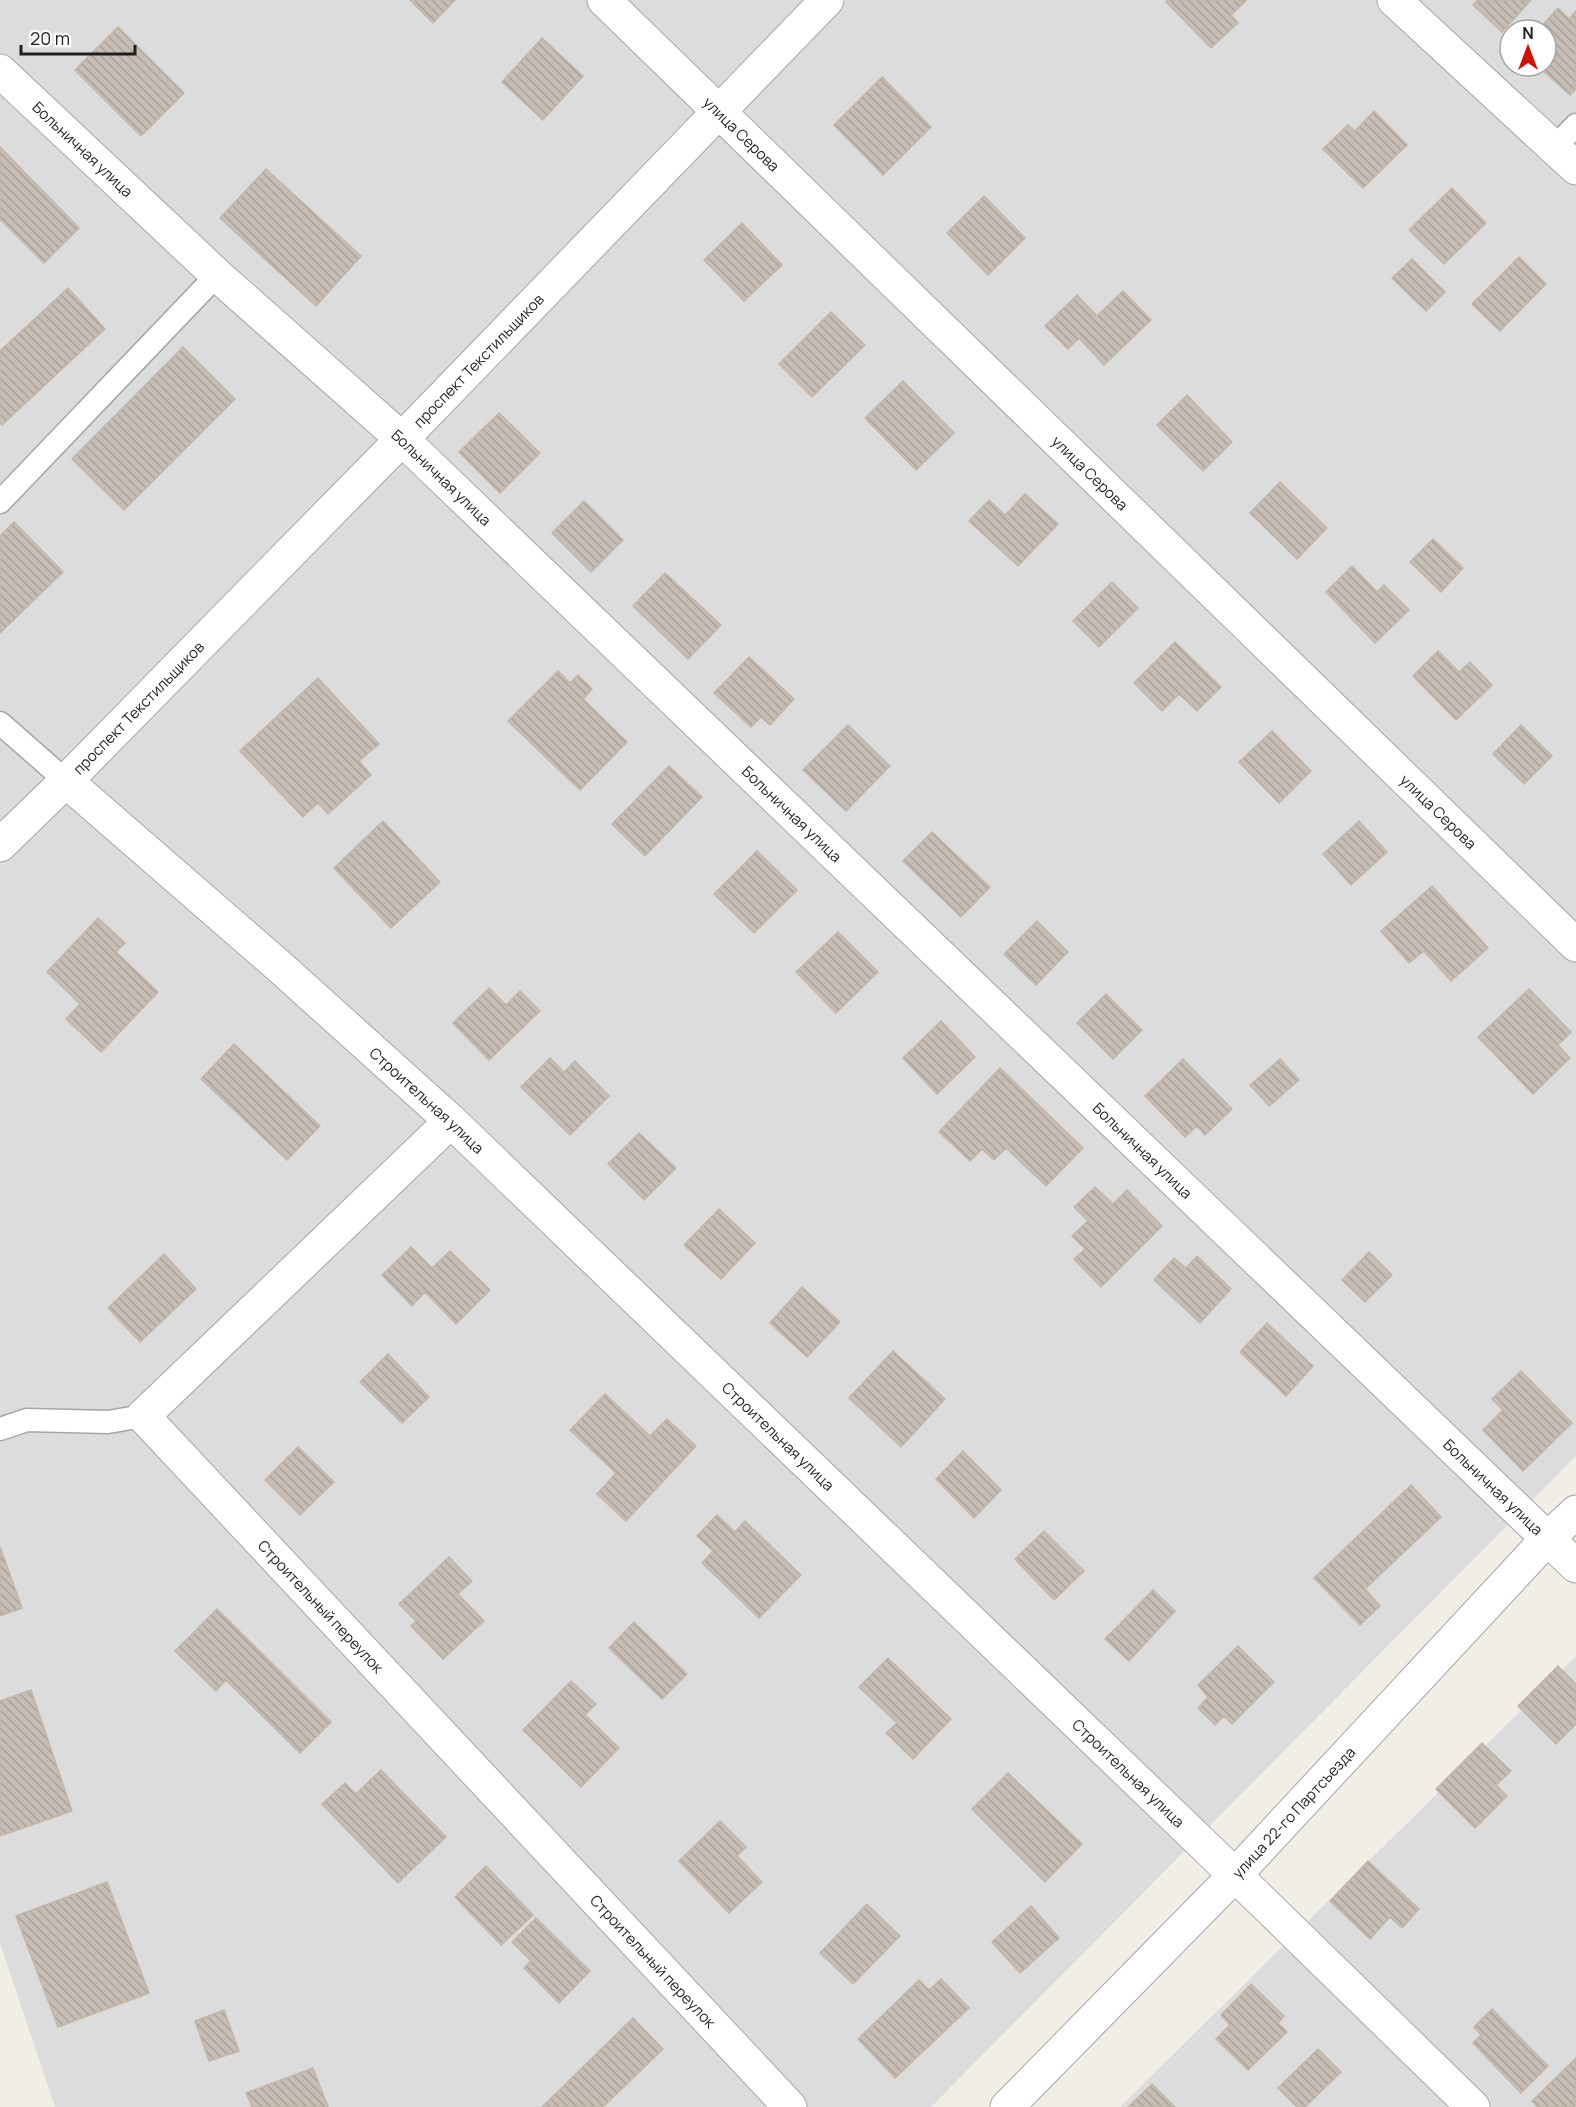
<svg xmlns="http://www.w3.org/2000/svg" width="1576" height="2107" viewBox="0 0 1576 2107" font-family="Manrope,sans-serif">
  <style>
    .residential { fill: #dddcdc; fill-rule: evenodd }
    .building { fill: url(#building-back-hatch); stroke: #c4b6a6; stroke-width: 1.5 }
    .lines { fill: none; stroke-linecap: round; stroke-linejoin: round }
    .service-casing { stroke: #a6a6a6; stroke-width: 25 }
    .minor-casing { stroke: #a6a6a6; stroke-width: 35 }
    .tertiary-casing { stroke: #a6a6a6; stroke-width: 35 }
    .service { stroke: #fff; stroke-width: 22 }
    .minor { stroke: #fff; stroke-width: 33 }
    .tertiary { stroke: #fff; stroke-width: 33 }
    .labels { text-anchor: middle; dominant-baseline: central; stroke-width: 6; stroke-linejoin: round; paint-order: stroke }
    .street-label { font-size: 15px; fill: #1f1f1f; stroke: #fff }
  </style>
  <defs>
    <pattern id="building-back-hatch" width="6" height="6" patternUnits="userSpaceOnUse" patternTransform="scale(1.5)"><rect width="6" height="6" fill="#c6bdb4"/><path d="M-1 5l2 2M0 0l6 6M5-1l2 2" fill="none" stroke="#aaa29a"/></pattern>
  </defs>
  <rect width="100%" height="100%" fill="#f1eee5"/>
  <path class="residential" d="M0 0H1576V1456L931 2107H55L0 1943ZM1510 30H1546V66H1510Z
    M1576 1656V2107H1120Z"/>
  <path class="building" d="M410 0H455L433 23Z
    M1168 0H1246V1L1231 15 1238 23 1211 48 1166 2Z
    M1478 0H1531L1502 32 1473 5Z
    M1558 8 1569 19 1576 11V89L1570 95 1538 66H1546V30H1538Z
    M118 27 184 93 141 136 75 70Z
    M542 38 583 76 543 120 502 82Z
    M882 77 931 127 883 175 834 125Z
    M1374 111 1407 145 1363 188 1323 149 1348 125 1355 131Z
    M0 147 79 228 44 263 0 219Z
    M266 169 361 256 316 306 220 218Z
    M1452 188 1486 223 1444 264 1409 230Z
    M984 196 1025 238 988 275 947 233Z
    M742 223 782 265 744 301 704 260Z
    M1519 257 1546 284 1500 331 1472 304Z
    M1412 259 1445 292 1426 311 1392 278Z
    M68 288 105 329 2 425 0 423V351Z
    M1123 291 1151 320 1104 365 1079 338 1068 349 1045 326 1077 295 1097 316Z
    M831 312 865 345 812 397 779 364Z
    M183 347 235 399 124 510 72 459Z
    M903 381 954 433 916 470 865 418Z
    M1187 395 1232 442 1203 471 1157 425Z
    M499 413 540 453 500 493 459 452Z
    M1280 482 1327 528 1297 559 1250 513Z
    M1025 494 1058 524 1018 566 969 521 989 500 1005 515Z
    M584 501 623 540 591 572 552 533Z
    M14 522 63 572 0 633V536Z
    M1433 539 1463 568 1441 592 1410 562Z
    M1352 566 1377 592 1384 585 1409 610 1375 643 1326 592Z
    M665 573 721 625 688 659 633 606Z
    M1112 582 1138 608 1099 647 1073 621Z
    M1175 642 1221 687 1197 711 1179 694 1162 711 1134 683Z
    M1438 651 1459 672 1470 662 1492 685 1456 720 1413 676Z
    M749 657 794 699 770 725 761 717 751 727 714 693Z
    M558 671 570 683 578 675 592 689 583 699 627 742 580 790 508 721Z
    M318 678 379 744 359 761 371 775 328 814 318 803 303 817 240 751Z
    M848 725 890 766 846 811 803 770Z
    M1521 725 1552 756 1524 784 1493 754Z
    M1272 731 1311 771 1279 803 1239 762Z
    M669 766 702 797 645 856 612 824Z
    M383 821 440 882 391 928 334 868Z
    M1359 821 1387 852 1351 885 1323 854Z
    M932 832 990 887 961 917 903 861Z
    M757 851 797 890 754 933 714 894Z
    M1432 886 1488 948 1451 981 1424 951 1409 963 1381 931Z
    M98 918 125 943 116 952 158 992 101 1052 66 1019 80 1004 47 972Z
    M1037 921 1068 952 1036 985 1004 954Z
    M838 932 878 972 836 1013 796 972Z
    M489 988 506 1005 520 991 540 1011 489 1060 453 1023Z
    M1529 989 1571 1032 1558 1045 1570 1058 1533 1094 1478 1037Z
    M1106 994 1142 1030 1113 1059 1077 1023Z
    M941 1021 975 1057 937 1094 903 1058Z
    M234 1044 320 1126 287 1160 201 1079Z
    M550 1058 564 1072 575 1061 609 1096 570 1135 521 1087Z
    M1183 1059 1232 1109 1205 1135 1197 1126 1185 1137 1145 1096Z
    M1280 1059 1299 1080 1269 1106 1250 1085Z
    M1000 1068 1083 1148 1046 1186 1006 1148 994 1160 982 1149 970 1161 939 1132Z
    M639 1133 676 1168 644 1200 608 1164Z
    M1095 1187 1113 1204 1127 1190 1162 1226 1101 1287 1074 1259 1085 1249 1072 1236 1088 1221 1074 1207Z
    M719 1209 755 1243 721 1279 684 1245Z
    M411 1247 432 1268 450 1251 490 1290 456 1324 425 1292 412 1306 382 1275Z
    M1369 1252 1392 1275 1365 1302 1342 1280Z
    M164 1254 196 1289 140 1342 108 1308Z
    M1197 1256 1231 1289 1200 1323 1154 1280 1174 1258 1186 1268Z
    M802 1287 840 1322 807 1357 770 1323Z
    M1267 1323 1313 1366 1286 1396 1240 1352Z
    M893 1351 945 1399 901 1447 849 1398Z
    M388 1354 429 1397 402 1423 360 1382Z
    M1521 1371 1572 1423 1523 1471 1483 1430 1503 1410 1492 1399Z
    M605 1394 650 1436 667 1419 696 1446 626 1521 597 1494 616 1473 570 1430Z
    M298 1447 334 1482 300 1515 265 1480Z
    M963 1451 1001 1490 974 1518 936 1479Z
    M1411 1485 1441 1517 1365 1589 1380 1606 1360 1625 1314 1578Z
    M717 1515 735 1532 745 1521 801 1575 759 1618 702 1563 713 1551 697 1536Z
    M1044 1531 1084 1571 1054 1600 1015 1559Z
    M0 1547 22 1608 0 1616Z
    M449 1557 472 1581 458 1594 484 1621 443 1659 411 1626 416 1621 399 1604Z
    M1153 1590 1175 1611 1129 1661 1105 1639Z
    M217 1609 331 1722 300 1753 226 1680 216 1691 175 1651Z
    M634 1622 687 1674 662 1699 609 1648Z
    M1238 1646 1274 1682 1232 1724 1224 1716 1215 1725 1198 1708 1208 1697 1198 1685Z
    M888 1658 951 1719 913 1759 886 1733 897 1723 859 1687Z
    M1558 1666 1576 1684V1724L1556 1744 1518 1706Z
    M571 1681 596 1704 585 1715 619 1748 581 1787 523 1730Z
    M31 1690 72 1811 0 1836V1701Z
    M1482 1743 1511 1771 1496 1785 1507 1796 1475 1828 1436 1789Z
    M381 1770 446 1837 398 1883 322 1804 345 1783 356 1794Z
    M1008 1773 1082 1844 1045 1882 972 1809Z
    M720 1821 746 1847 737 1856 762 1882 729 1913 679 1861Z
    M1368 1861 1419 1909 1402 1928 1390 1917 1370 1939 1330 1901Z
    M486 1866 533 1915 501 1945 455 1897Z
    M107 1882 149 1993 58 2027 16 1916Z
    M867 1904 900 1936 853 1984 820 1953Z
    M1031 1906 1059 1938 1020 1973 992 1942Z
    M536 1918 590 1971 559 2003 524 1968 531 1961 512 1942Z
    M941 1979 969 2008 895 2078 858 2039 919 1980 929 1990Z
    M1251 1984 1284 2016 1278 2023 1287 2032 1248 2070 1216 2039 1230 2025 1221 2015Z
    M1492 2009 1548 2066 1521 2093 1473 2043 1481 2035 1474 2027Z
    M224 2010 239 2051 209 2061 195 2021Z
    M633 2018 663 2049 603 2107H542Z
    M1318 2049 1341 2072 1305 2107H1297L1278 2088Z
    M1576 2058V2105L1574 2107H1538L1532 2101Z
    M313 2068 328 2107H252L246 2093Z
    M1152 2084 1175 2107H1128Z"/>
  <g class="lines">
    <defs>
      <path id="service" d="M1554 148 1576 125
        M0 502 217 275
        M0 723 66 781
        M0 1429 27 1420 108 1422 143 1416"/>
      <g id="minor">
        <path id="s1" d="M604 0 1576 945"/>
        <path d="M1394 0 1576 168"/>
        <path id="s2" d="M0 71 217 275 402 439 1576 1566"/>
        <path id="s3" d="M66 781 280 967 451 1121 1235 1875 1473 2107"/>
        <path id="s4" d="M0 845 66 781 402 439 827 0"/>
        <path id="s5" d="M451 1121 143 1416 790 2107"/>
      </g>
      <g id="tertiary">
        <path id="s6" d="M1007 2107 1235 1875 1548 1538 1576 1512"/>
      </g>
    </defs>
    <use href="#service" class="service-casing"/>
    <use href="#minor" class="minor-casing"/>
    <use href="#tertiary" class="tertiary-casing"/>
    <use href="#service" class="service"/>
    <use href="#minor" class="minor"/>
    <use href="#tertiary" class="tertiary"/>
  </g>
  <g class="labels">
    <g class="street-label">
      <text stroke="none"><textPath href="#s1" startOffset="192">улица Серова</textPath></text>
      <text stroke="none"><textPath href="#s2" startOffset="114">Больничная улица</textPath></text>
      <text stroke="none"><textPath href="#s4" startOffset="681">проспект Текстильщиков</textPath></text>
      <text stroke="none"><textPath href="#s1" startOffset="678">улица Серова</textPath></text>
      <text stroke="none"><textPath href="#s2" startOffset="600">Больничная улица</textPath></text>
      <text stroke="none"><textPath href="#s4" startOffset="195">проспект Текстильщиков</textPath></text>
      <text stroke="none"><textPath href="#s1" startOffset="1164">улица Серова</textPath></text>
      <text stroke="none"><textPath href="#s2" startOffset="1086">Больничная улица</textPath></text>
      <text stroke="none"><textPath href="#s3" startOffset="482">Строительная улица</textPath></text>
      <text stroke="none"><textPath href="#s2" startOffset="1572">Больничная улица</textPath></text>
      <text stroke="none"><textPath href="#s3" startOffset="968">Строительная улица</textPath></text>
      <text stroke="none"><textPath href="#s2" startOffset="2058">Больничная улица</textPath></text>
      <text stroke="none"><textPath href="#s5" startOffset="687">Строительный переулок</textPath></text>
      <text stroke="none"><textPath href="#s3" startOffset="1454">Строительная улица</textPath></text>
      <text stroke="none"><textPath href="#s6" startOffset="411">улица 22-го Партсъезда</textPath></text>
      <text stroke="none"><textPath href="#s5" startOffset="1173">Строительный переулок</textPath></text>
    </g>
  </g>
  <g transform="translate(1528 48)"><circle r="28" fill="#ffffff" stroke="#a5a5a5" stroke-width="1.5"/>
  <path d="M0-4.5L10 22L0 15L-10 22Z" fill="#cf1300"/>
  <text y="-9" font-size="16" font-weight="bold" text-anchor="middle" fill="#1f1f1f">N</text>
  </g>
  <path d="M21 45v9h114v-9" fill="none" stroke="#1f1f1f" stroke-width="3"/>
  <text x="30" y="45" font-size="18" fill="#1f1f1f" stroke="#ffffff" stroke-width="4.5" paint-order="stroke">20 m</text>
</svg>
